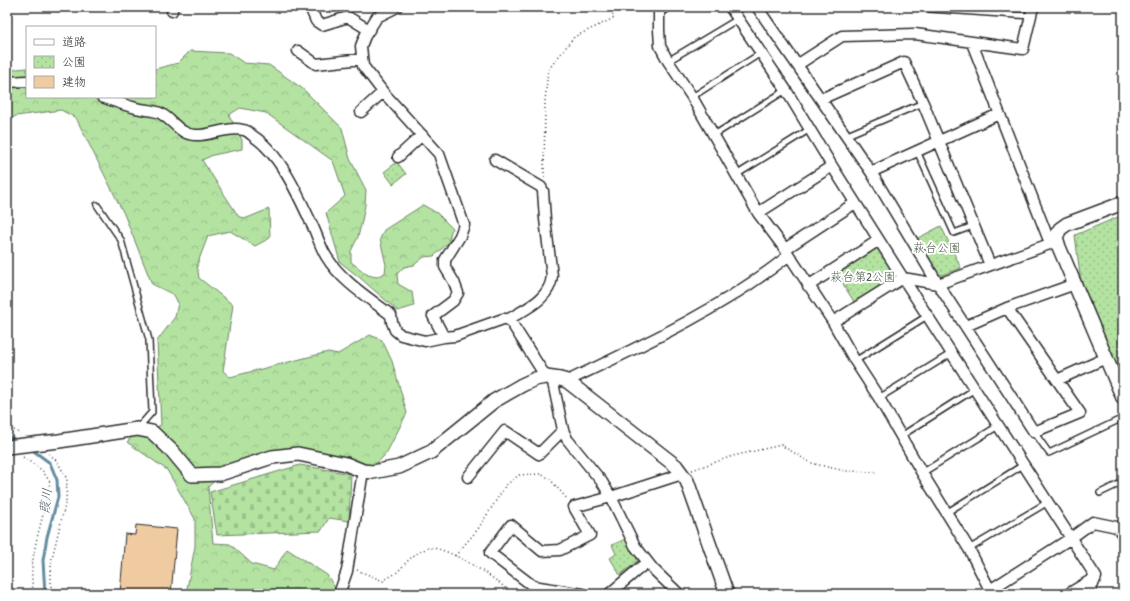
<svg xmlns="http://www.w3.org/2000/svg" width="1130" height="601" viewBox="0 0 1130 601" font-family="'Patrick Hand','Klee One',sans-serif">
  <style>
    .forest { fill: url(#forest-crowns); stroke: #6f8666 }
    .cemetery { fill: url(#cemetery-stones); stroke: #6f8666 }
    .park { fill: url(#park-dots); stroke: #6f8666 }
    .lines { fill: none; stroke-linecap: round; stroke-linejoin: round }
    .stream { stroke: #658c9f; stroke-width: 3 }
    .building { fill: #f0caa0; stroke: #2b2b2b }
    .service-casing { stroke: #2b2b2b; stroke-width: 8 }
    .minor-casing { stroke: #2b2b2b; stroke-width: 13 }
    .tertiary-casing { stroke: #2b2b2b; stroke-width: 16 }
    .path { stroke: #2b2b2b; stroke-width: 1.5; stroke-dasharray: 1 3; stroke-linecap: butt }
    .service { stroke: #fff; stroke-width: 5 }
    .minor { stroke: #fff; stroke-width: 10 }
    .tertiary { stroke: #fff; stroke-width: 13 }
    .labels { text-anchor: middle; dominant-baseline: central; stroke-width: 4; stroke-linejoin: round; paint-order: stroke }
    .park-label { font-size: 12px; fill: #4d5948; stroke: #fff }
    .water-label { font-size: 13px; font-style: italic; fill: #485c65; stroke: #fff }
  </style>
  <defs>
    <pattern id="forest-crowns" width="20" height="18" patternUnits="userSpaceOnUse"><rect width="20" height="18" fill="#b3e2a1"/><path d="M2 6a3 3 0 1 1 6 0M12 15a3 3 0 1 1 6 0" fill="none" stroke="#9ac28b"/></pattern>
    <pattern id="cemetery-stones" width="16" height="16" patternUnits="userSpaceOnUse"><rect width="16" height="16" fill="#b3e2a1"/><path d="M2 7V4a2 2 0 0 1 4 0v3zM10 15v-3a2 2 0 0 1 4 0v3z" fill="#9ac28b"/></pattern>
    <pattern id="park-dots" width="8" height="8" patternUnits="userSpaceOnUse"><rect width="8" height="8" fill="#b3e2a1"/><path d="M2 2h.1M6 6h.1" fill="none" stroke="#9ac28b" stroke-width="1.8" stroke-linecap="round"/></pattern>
  </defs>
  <rect width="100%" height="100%" fill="#fff"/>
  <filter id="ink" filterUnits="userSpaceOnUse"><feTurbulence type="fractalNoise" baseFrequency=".025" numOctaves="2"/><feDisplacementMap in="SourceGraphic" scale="8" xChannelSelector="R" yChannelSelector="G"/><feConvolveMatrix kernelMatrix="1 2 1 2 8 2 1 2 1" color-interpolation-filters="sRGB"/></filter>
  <g filter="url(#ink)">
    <path class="forest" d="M190 51 229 53 244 63 269 65 303 89 342 128 350 159 366 190 365 205 362 221 358 237 351 251V262L368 275 376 277 385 273 386 265 380 239 384 230 423 205 437 213 452 228 448 243 434 256 424 257 414 265 404 267 397 274 398 284 412 292 414 306 398 311 359 277 340 262 326 213 345 196 333 161 266 113 240 108 229 115 242 140V149L213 155 202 160 239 217 247 218 269 209 270 238 255 246 230 231 208 236 197 265 199 278 233 305 223 371 230 377 328 352 338 354 370 335 382 340 392 361 407 413 386 454 373 467 356 460 314 451 234 463 208 487 213 543 230 544 252 564 274 570 287 549 327 575 335 588 333 594H186L195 546V519L167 470 127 442 132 437 161 425 157 341 175 317 178 303 174 295 152 284 124 214 76 118 61 110 16 116 7 120V70L27 68V97H155V69L178 63Z"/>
    <path class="cemetery" d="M300 465 351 474 349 521 329 518 321 531 217 535 210 492Z"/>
    <path class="park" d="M397 162 406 174 393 184 384 172Z
      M1123 215V385L1081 283 1075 235Z
      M941 226 961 268 942 275 937 273 916 239Z
      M876 245 893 273 890 281 856 305 835 271Z
      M625 539 637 558V562L620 575 610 558 616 554 612 545Z"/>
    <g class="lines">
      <path class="stream" d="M7 435 18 441
        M31 449 50 463 57 480 58 497 47 537 43 560 45 594"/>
    </g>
    <path class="building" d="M136 525 177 529 171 594 120 593 125 534 135 535Z"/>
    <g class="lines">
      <defs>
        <path id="service" d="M930 7V9L1031 16
          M659 13 672 7
          M668 61 738 19
          M692 97 761 53
          M714 135 786 90
          M845 136 923 103
          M917 151 954 233 973 226
          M736 175 810 129
          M97 205 121 240 149 340 152 412 138 428
          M855 361 927 316
          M879 398 952 353
          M1034 432 1049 453 1123 418
          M901 436 975 389
          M922 473 998 426
          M1100 493 1123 482
          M946 513 1023 465
          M969 549 1048 502"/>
        <path id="minor" d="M310 7 316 21 322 25 348 17 369 30
          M397 7 377 17 365 36 361 46 363 66 383 92 439 154 464 225 460 236 445 260V267L454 282 458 293 453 301 433 316 444 337 455 336 503 319H509L546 377
          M659 7V30L660 46 668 61 692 97 758 213 785 249 833 322 855 361 879 398 922 473 969 549 990 590 994 594
          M730 7 786 90 832 166 903 278 1096 577
          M757 7 871 172 938 284 1034 432 1080 413 1007 308
          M172 11V7
          M298 51 316 64 362 59
          M797 65 842 36 915 34 1023 49 1033 7
          M7 82 27 81
          M102 97C113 101 125 105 136 108 144 110 153 110 160 113 173 120 180 135 195 135 211 136 227 126 243 130 246 130 251 134 253 136 281 154 300 199 314 229 318 238 321 248 326 256 341 281 369 298 391 315L392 322 395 330 401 335 425 341 444 337
          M821 99 904 62 923 103 990 265
          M361 112 383 92
          M398 157 422 135
          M495 160 541 187 543 191 545 219 552 276C550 299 527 308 509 319
          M871 172 999 114
          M758 213 832 166
          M785 249 855 203
          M808 286 879 240
          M833 322 903 278 938 284 1058 241 1048 238 972 43
          M966 326 1007 308 1075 284
          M552 378 563 430 567 439 602 482 611 497 635 546 653 569 679 594
          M1057 380 1106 358
          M567 381C643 345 722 309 788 256
          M468 477 505 431 539 454 563 430
          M990 590 1071 538 1093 522 1117 527 1123 535
          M339 594 347 571 363 471
          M583 594 533 586 490 553 511 525 542 551 560 550 590 535 574 507 611 497 682 474
          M609 594 647 562
          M1068 594 1096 577
          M1089 594 1096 577"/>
        <path id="tertiary" d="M1123 203 1067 224 1060 229 1056 237 1059 247 1123 398
          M7 447 59 441 137 429 152 432 173 452 192 475 220 474 272 457 298 454 346 464 363 471 373 472 399 467 431 452 494 401 522 385 535 379 546 377 560 379 567 381 676 466 687 481 727 594"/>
      </defs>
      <use href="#service" class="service-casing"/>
      <use href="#minor" class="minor-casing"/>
      <use href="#tertiary" class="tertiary-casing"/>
      <path class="path" d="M544 177 545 101 548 70 574 37 614 18 609 7
        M7 426 21 434
        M49 454 57 461 67 479 66 501 51 562V594
        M23 457 42 470 50 482C46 511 34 539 32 569 31 577 33 586 33 594
        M692 470 733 456 781 445 811 463 845 471 877 472
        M455 556 478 529 506 485 519 475 540 474 549 478 568 500
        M357 570 383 581C387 578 392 576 396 573 403 567 408 559 416 554 419 552 426 548 430 548 449 547 499 580 512 594"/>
      <use href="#service" class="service"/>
      <use href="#minor" class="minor"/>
      <use href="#tertiary" class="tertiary"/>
    </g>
  </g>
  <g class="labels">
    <g class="park-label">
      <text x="937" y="247">萩台公園</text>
      <text x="863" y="276">萩台第2公園</text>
    </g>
    <g class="water-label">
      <text transform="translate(45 501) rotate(-82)">葭川</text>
    </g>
  </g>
  <rect width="1130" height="601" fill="none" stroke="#fff" stroke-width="24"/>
  <rect x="12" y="12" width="1106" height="577" fill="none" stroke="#2b2b2b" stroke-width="1.5" filter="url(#ink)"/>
  <rect x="26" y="26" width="130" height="72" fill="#ffffff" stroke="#aaaaaa"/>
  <rect x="34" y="39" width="20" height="6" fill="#ffffff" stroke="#aaaaaa"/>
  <text x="62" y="46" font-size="12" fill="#2b2b2b">道路</text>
  <rect x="34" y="56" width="20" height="12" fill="url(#park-dots)" stroke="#aaaaaa"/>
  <text x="62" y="66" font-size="12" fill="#2b2b2b">公園</text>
  <rect x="34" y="76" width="20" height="12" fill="#f0caa0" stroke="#aaaaaa"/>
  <text x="62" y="86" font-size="12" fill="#2b2b2b">建物</text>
</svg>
